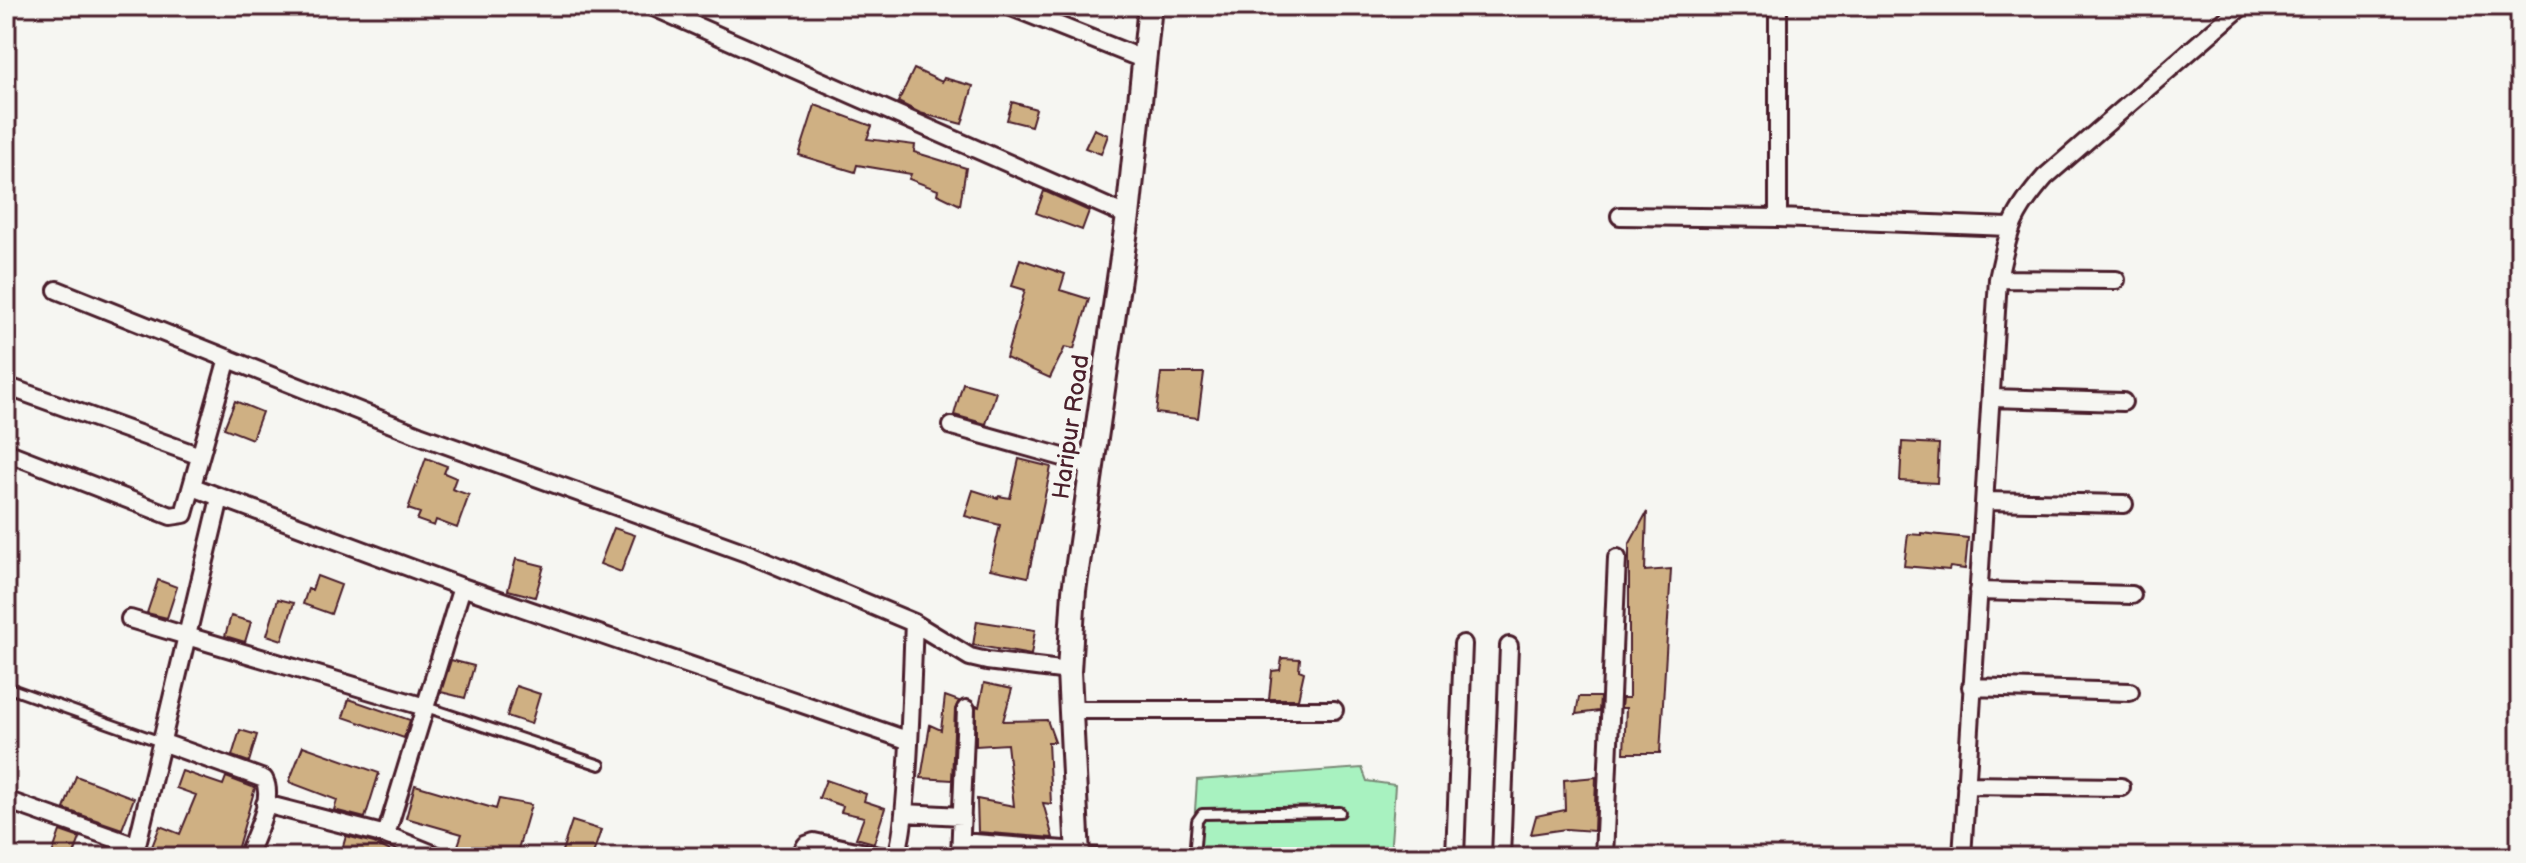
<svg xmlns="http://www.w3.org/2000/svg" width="2526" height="863" viewBox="0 0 2526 863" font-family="'Balsamiq Sans',sans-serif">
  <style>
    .green { fill: #a8f2c0; stroke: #798876; stroke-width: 2 }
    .building { fill: #cfb083; stroke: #4a1f2b; stroke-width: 2 }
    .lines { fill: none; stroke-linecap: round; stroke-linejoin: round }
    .lane-casing { stroke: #4a1f2b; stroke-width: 14 }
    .street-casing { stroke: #4a1f2b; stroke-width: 22 }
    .secondary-casing { stroke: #4a1f2b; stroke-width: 28 }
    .lane { stroke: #f6f6f2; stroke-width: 8 }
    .street { stroke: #f6f6f2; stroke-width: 16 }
    .secondary { stroke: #f6f6f2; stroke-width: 22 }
    .labels { text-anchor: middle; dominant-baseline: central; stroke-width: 8; stroke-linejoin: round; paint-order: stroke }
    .street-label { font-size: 24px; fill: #4a1f2b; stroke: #f6f6f2 }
  </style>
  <rect width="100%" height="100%" fill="#f6f6f2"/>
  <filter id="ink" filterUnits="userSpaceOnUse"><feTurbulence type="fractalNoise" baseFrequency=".0125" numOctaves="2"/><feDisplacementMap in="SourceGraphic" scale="16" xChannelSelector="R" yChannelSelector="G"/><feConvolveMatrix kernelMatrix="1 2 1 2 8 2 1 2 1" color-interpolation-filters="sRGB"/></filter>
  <g filter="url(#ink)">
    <path class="green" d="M1362 768 1367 781 1395 785 1390 857H1192L1197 780Z"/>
    <path class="building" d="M914 69 942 82 944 78 973 86 962 124 920 113 898 102Z
      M1012 102 1036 109 1031 126 1007 120Z
      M815 105 872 126 867 139 915 145 914 152 966 168 960 205 937 194 938 190 909 179 911 174 857 165 855 172 799 155Z
      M1094 129 1108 135 1101 154 1085 148Z
      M1044 191 1089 211 1082 230 1036 213Z
      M1020 259 1065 274 1060 290 1089 299 1074 349 1065 347 1050 378 1006 358 1025 290 1012 286Z
      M1161 373H1204L1198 418 1156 413Z
      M963 383 996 392 986 424 954 415Z
      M235 401 262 412 252 439 224 428Z
      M1902 442 1939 444 1937 483 1900 481Z
      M426 458 447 466 444 473 456 478 452 489 469 495 457 528 436 520 434 526 417 520 420 513 408 509Z
      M1019 459 1051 467 1028 577 990 569 1000 525 965 516 973 490 998 498 999 496 1010 498Z
      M1647 512 1645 571 1671 569 1660 753H1624L1626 708H1621L1622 698H1629V545Z
      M614 528 635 535 621 572 600 564Z
      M1921 533 1968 538 1965 569 1950 567 1949 570 1904 566 1908 534 1921 535Z
      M516 559 544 566 535 597 508 590Z
      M317 576 341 585 331 614 303 604 308 589 312 590Z
      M158 580 177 587 167 618 147 613Z
      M278 599 294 603 282 640 267 635Z
      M231 616 251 622 245 642 225 636Z
      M977 621 1035 630 1031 655 973 645Z
      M1282 658 1300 659 1299 670 1304 672 1298 699H1269L1272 671 1280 670Z
      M451 660 474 666 465 698 441 692Z
      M984 683 1012 689 1003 721 1047 720 1055 742H1048L1051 804 1043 803 1053 838 978 832 977 799 1014 806 1007 744 976 746V706L979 707Z
      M516 686 540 694 531 724 507 716Z
      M945 696 959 701 955 709 952 780 921 778 930 725 941 730Z
      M1579 697H1600L1599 711 1576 714Z
      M349 699 410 720 404 738 343 717Z
      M240 730 257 735 249 762 232 756Z
      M303 746 379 773 365 818 334 810 337 800 289 782Z
      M182 771 223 785 226 777 255 788 235 857H148L160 826 180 834 196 795 176 788Z
      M76 776 134 798 122 829 64 809Z
      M1596 777 1594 831 1566 829 1531 834 1536 816 1565 810 1564 780Z
      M826 780 866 794 864 801 885 808 874 843 856 838 864 817 841 812 843 806 819 798Z
      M415 785 496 809 499 799 531 805 516 856 482 850 479 857H454L462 834 406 818Z
      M572 821 601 830 592 857H560Z
      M60 831 80 838 73 857H51Z
      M346 836 374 843 403 857H340Z"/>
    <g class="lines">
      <defs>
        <path id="lane" d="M6 687 161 742
          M426 707 600 765
          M1080 852 1139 857
          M1194 857 1197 821 1202 814 1340 812"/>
        <path id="street" d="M651 6 1128 216
          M1009 6 1145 60
          M1620 216 1778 218 2009 227
          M1778 218V6
          M1998 279 2116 280
          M57 290 419 435 749 554 914 623 970 657 987 661 1069 671
          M6 386 200 456
          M1991 398 2123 402
          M952 426 1091 465
          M6 452 171 516 184 514 228 358
          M193 487 462 587 907 740
          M1985 501 2124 504
          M1978 591 2132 595
          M130 619 425 707
          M1971 687 2130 692
          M1071 710H1334
          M161 742 264 779C275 800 254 836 247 857
          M1966 785 2121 787
          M6 800 136 846
          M265 804 386 835 440 857
          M904 813 962 816
          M386 835 462 587
          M961 842 1077 851
          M134 857 220 498
          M799 857 806 845 814 842 884 857
          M894 857C909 843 912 656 914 623
          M960 857 966 709
          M1455 857 1463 644
          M1501 857 1509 646
          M1604 857 1617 558
          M1962 857 1998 279C2009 229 2011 216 2045 177L2242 6"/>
        <path id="secondary" d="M1078 857 1069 671 1074 591 1128 216 1150 6"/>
      </defs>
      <use href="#lane" class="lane-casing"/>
      <use href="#street" class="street-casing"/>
      <use href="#secondary" class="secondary-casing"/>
      <use href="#lane" class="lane"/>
      <use href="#street" class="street"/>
      <use href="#secondary" class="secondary"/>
    </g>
  </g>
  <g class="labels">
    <g class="street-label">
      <text transform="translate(1071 427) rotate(-82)">Haripur Road</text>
    </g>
  </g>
  <rect width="2526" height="863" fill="none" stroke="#f6f6f2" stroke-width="32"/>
  <rect x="16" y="16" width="2494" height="831" fill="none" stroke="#4a1f2b" stroke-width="3" filter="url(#ink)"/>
</svg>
